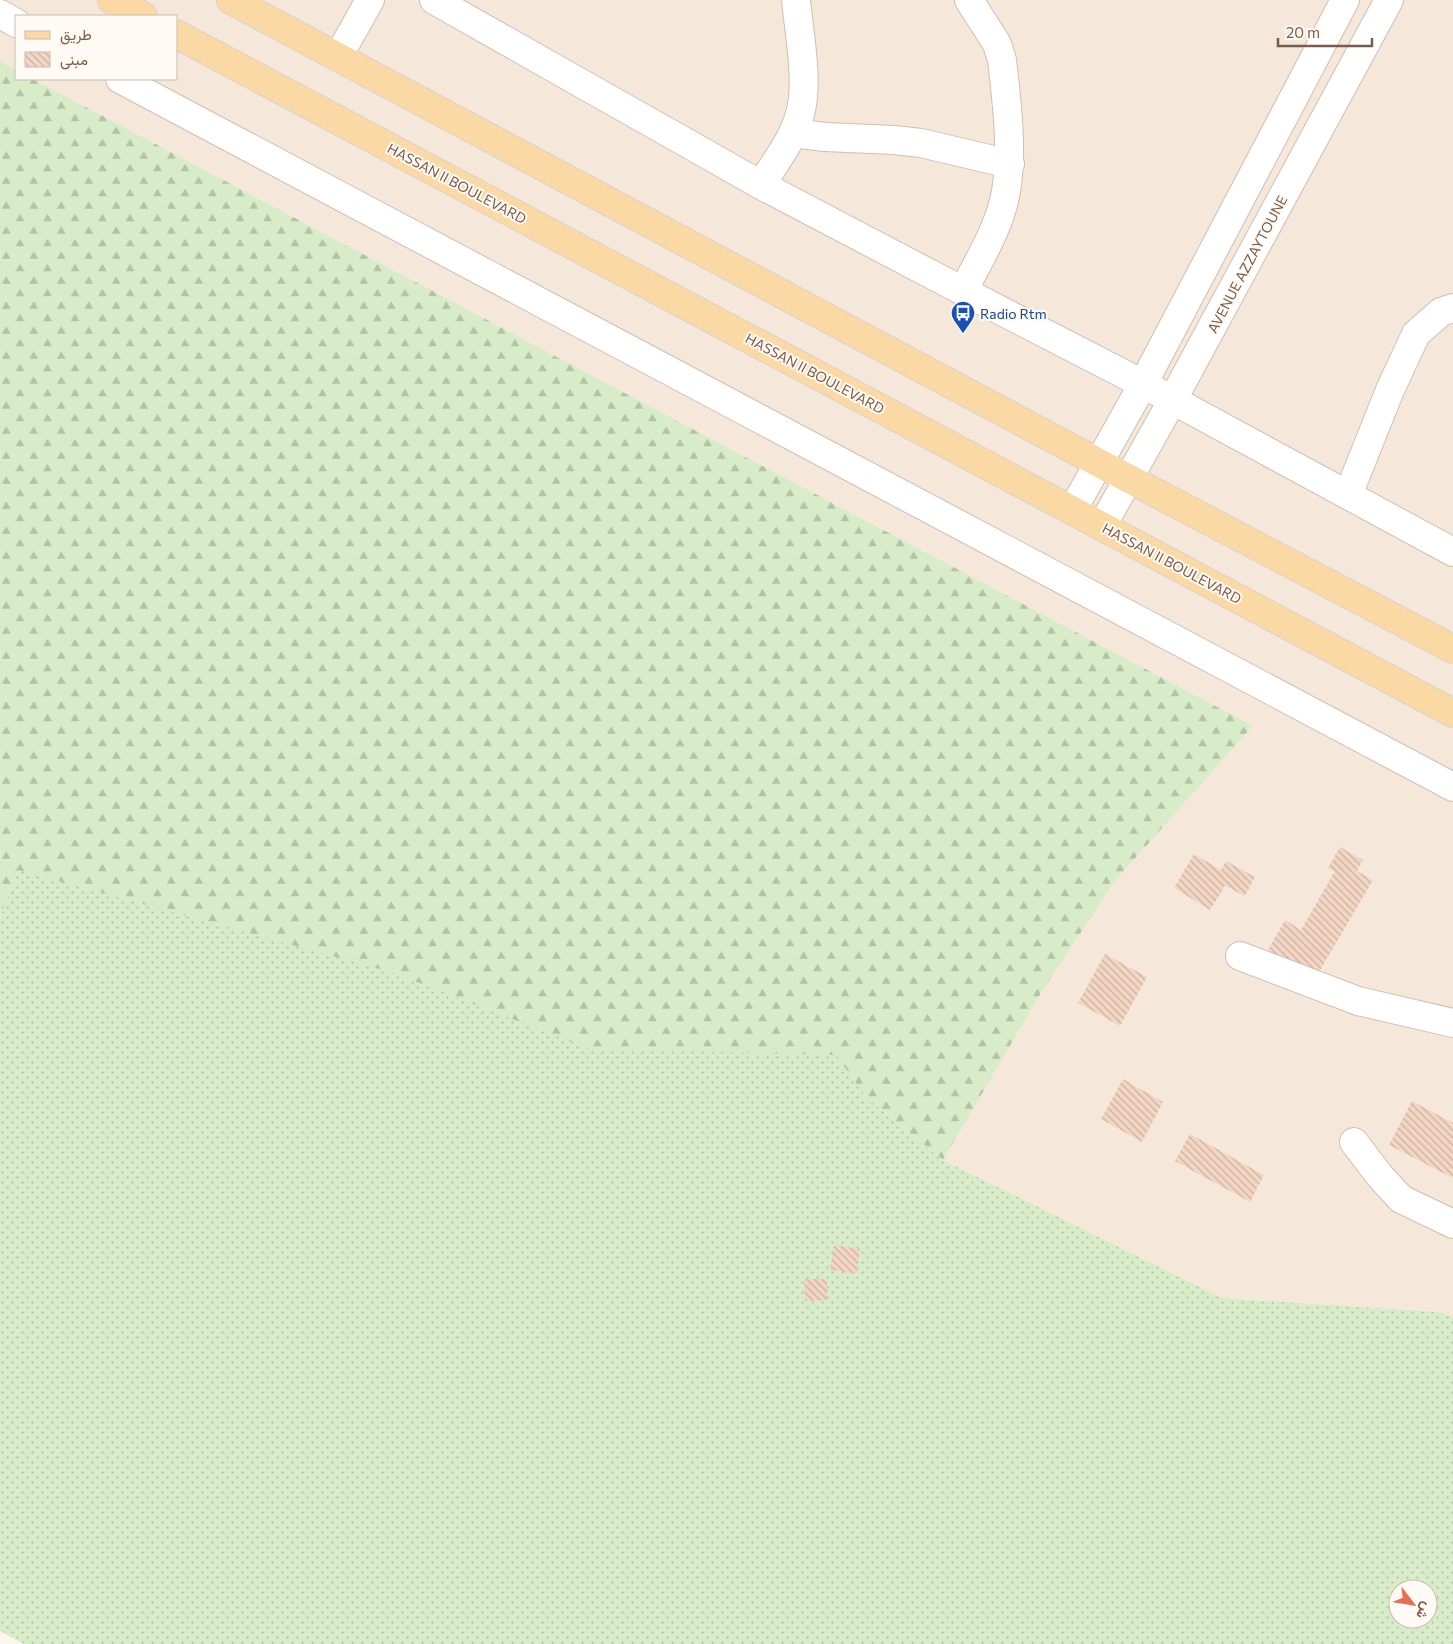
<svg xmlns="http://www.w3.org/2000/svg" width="1453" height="1644" viewBox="0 0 1453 1644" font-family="Commissioner,Vazirmatn,sans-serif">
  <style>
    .residential { fill: #f5e8da }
    .grass { fill: url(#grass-dots); fill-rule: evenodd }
    .forest { fill: url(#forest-firs) }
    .building { fill: url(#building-back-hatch) }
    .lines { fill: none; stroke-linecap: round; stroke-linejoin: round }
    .minor-casing { stroke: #d1beb0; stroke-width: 30 }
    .major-casing { stroke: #dad1cd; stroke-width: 30 }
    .minor { stroke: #fff; stroke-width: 28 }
    .major { stroke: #fbd9a5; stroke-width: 28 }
    .labels { text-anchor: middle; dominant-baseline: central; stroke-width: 4; stroke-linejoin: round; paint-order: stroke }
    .street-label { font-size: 14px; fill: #7a5c4d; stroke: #fffaf3 }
    .transit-label { font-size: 14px; fill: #164399; stroke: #fffaf3; text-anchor: start }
  </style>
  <defs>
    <pattern id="grass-dots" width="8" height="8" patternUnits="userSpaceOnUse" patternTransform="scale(1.25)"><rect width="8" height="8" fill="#d8ecc9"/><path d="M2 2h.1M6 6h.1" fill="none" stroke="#b4c2a5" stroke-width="1.8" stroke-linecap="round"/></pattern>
    <pattern id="forest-firs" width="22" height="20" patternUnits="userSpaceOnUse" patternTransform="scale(1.25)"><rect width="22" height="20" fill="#d8ecc9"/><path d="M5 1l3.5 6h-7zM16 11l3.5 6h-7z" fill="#b4c2a5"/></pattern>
    <pattern id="building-back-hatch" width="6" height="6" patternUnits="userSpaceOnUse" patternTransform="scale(1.25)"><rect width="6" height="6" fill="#f3d5c3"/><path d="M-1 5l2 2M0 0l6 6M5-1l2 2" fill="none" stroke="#cab0a1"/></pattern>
  </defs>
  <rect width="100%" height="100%" fill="#fdf6ec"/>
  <path class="residential" d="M0 0H1453V1317L1439 1312 1222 1298 943 1160 1041 993 1114 882 1253 726 33 79H176V16H16V70L0 61Z"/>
  <path class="grass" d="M543 431 866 1097 943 1160 1222 1298 1439 1312 1453 1317V1644H24L0 1631V917L18 870ZM1398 1589H1428V1619H1398Z"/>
  <path class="forest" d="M0 61 16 70V79H33L1253 726 1114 882 1041 993 943 1160 866 1097 836 1055 590 1049 391 972 18 870 0 917Z"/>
  <path class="building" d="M1340 847 1363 860 1357 871 1373 880 1316 977 1268 950 1285 920 1301 930 1335 871 1328 868Z
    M1194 854 1221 870 1226 861 1255 877 1245 896 1225 886 1210 910 1174 888Z
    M1105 954 1147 977 1120 1026 1078 1003Z
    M1123 1079 1163 1102 1142 1142 1101 1119Z
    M1412 1101 1453 1123V1178L1389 1145Z
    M1190 1134 1264 1175 1250 1202 1175 1161Z
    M834 1245 860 1249 857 1274 830 1270Z
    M804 1279H827V1300L805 1301Z"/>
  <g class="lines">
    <defs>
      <path id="minor" d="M434 0 761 185 963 291 1143 384 1453 552
        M0 14 16 23
        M338 57 370 0
        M120 79 1453 787
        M793 133 825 137 894 140 921 143 1010 164
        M761 185C775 162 793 140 800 114 809 82 799 33 796 0
        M963 291C978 262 996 233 1004 201 1014 159 1007 103 1002 60L997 44 969 0
        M1348 495 1390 390 1416 334 1441 312 1453 308
        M1073 509 1143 384 1345 0
        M1102 526 1172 401 1389 0
        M1240 956 1358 1001 1453 1023
        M1354 1142 1379 1175 1401 1199 1453 1224"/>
      <path id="major" d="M112 0 143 16
        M231 0 1099 463 1453 649
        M176 34 1453 713"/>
    </defs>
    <use href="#minor" class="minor-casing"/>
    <use href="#major" class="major-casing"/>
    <use href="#minor" class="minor"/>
    <use href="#major" class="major"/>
  </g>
  <defs>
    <symbol id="bus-pin" viewBox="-11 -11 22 30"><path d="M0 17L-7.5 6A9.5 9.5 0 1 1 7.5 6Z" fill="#1a4fb4" stroke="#fffaf3"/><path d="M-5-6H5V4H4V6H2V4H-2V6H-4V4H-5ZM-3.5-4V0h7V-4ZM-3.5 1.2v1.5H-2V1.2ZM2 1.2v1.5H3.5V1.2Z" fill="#fff"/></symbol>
  </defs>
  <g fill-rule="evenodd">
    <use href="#bus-pin" x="949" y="299" width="28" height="38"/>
  </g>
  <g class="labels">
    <g class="street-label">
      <text transform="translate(457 183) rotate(28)">HASSAN II BOULEVARD</text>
      <text transform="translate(1247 264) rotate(-62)">AVENUE AZZAYTOUNE</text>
      <text transform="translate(815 373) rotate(28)">HASSAN II BOULEVARD</text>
      <text transform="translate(1172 563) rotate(28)">HASSAN II BOULEVARD</text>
    </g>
    <g class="transit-label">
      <text x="980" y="313">Radio Rtm</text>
    </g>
  </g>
  <rect x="15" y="15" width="162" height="65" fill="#fffaf3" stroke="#cabbb1"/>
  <rect x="25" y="31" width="25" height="8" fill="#fbd9a5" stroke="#cabbb1"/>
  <text x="60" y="40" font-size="15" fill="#7a5c4d">طريق</text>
  <rect x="25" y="52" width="25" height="15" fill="url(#building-back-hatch)" stroke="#cabbb1"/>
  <text x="60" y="65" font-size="15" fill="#7a5c4d">مبنى</text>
  <g transform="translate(1413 1604) rotate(121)"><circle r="24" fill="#fffaf3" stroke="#cabbb1"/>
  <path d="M0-4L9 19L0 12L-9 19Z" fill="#e76f51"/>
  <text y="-8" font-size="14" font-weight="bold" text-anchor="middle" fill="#7a5c4d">ش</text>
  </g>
  <path d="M1278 38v8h94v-8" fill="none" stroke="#7a5c4d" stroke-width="2.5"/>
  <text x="1286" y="38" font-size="15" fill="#7a5c4d" stroke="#fffaf3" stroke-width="4" paint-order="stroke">20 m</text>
</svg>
